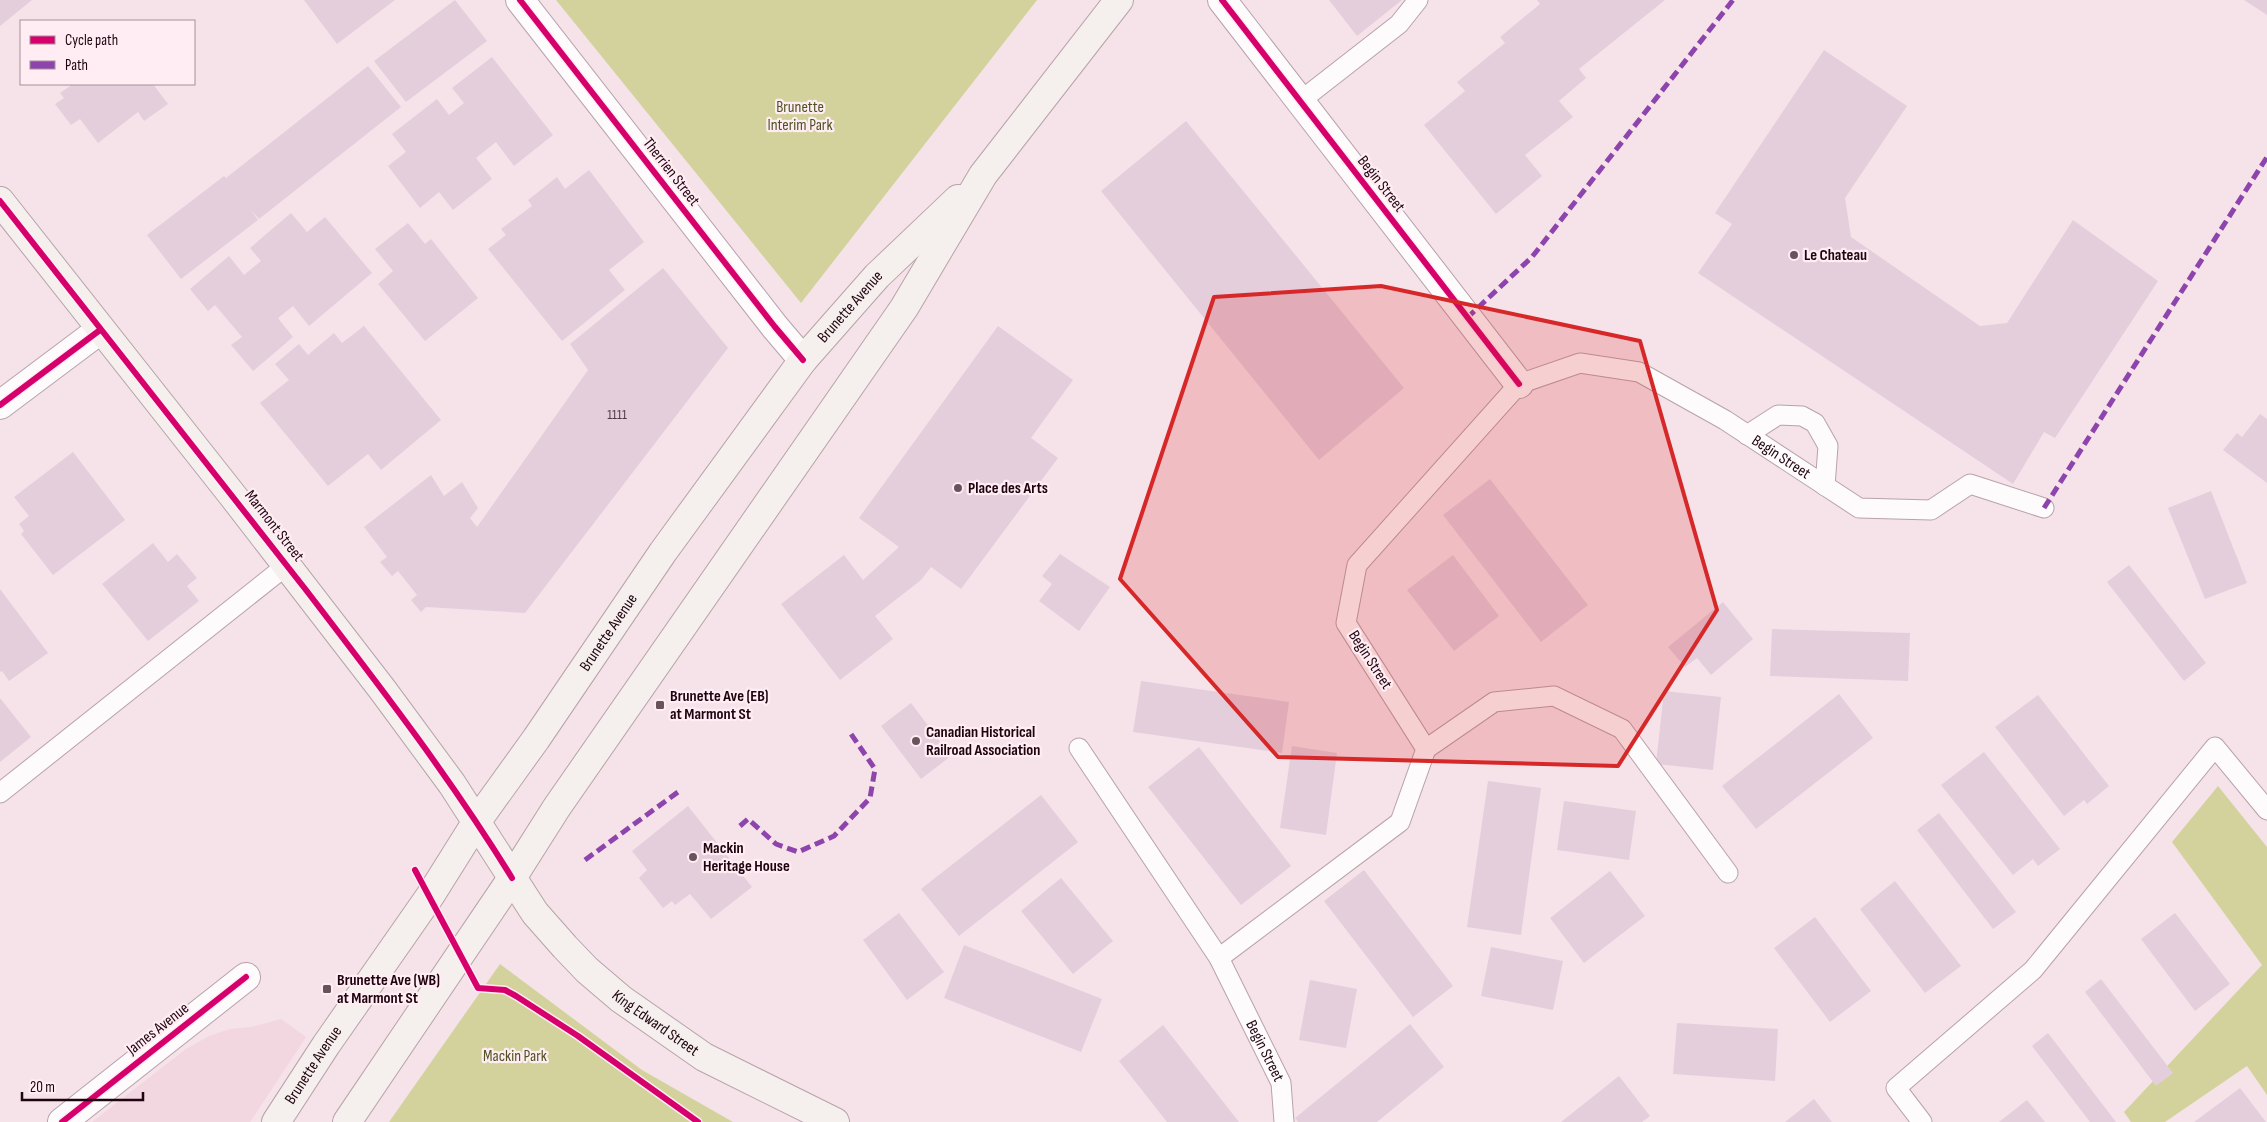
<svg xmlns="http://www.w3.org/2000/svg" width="2267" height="1122" viewBox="0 0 2267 1122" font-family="'Sofia Sans Condensed',sans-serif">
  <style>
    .built { fill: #f2d6e0 }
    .green { fill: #d4d29c }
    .building { fill: #e4cedc }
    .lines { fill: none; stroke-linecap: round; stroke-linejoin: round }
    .service-casing { stroke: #b8a2ab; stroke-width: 21 }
    .minor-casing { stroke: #b8a2ab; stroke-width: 30 }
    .tertiary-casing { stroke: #b8a2ab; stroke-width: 30 }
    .secondary-casing { stroke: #b8a2ab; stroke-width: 30 }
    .service { stroke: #fefbfc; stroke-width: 19 }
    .minor { stroke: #fefbfc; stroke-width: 28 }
    .tertiary { stroke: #fefbfc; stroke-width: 28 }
    .secondary { stroke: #f5f0ed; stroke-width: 28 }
    .quiet { stroke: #8e44ad; stroke-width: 5; stroke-dasharray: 10 5; stroke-linecap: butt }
    .cycleway-casing { stroke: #ffedf3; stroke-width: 9 }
    .cycleway { stroke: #d6006c; stroke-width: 6 }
    .marked { fill: #d62828; fill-opacity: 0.2; stroke: #d62828; stroke-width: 4; stroke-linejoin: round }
    .poi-dot { fill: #6a525c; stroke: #ffedf3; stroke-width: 2 }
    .labels { text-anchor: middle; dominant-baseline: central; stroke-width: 4.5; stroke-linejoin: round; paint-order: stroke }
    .number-label { font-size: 14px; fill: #513844 }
    .park-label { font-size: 16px; fill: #4d5320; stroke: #ffedf3 }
    .street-label { font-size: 16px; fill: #1f0410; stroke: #ffedf3 }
    .poi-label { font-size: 16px; font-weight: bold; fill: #1f0410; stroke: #ffedf3; text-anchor: start }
  </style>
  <rect width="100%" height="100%" fill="#f5e3e9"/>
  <path class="built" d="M281 1019 306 1037 250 1122H92L186 1049 209 1036 230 1029 251 1027Z"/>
  <path class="green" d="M556 0H1037L801 303Z
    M2218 786 2267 847V1095L2247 1066 2165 1122H2131L2124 1112 2262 965 2172 842Z
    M500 964 642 1070 733 1122H389Z"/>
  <path class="building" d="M0 0H32L0 26Z
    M304 0H395L337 44Z
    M455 0 487 41 406 102 374 61Z
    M1329 0H1402L1357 36Z
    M1537 0H1665L1579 69 1586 78 1559 101 1573 117 1525 155 1542 176 1496 214 1424 125 1465 91 1457 82 1505 43 1500 37 1540 4Z
    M2244 0H2267V15Z
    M1824 50 1907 106 1845 198 1851 237 1980 326 2007 323 2073 220 2158 281 2055 438 2044 432 2013 484 1698 273 1732 224 1715 213Z
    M492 57 553 135 514 166 496 142 476 158 492 179 453 210 439 192 420 208 388 166 406 152 392 134 437 99 449 115 464 103 452 88Z
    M368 66 401 107 259 219 250 209 258 220 181 279 147 235 224 176 226 178Z
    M73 84H153L168 104 144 121 138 112 98 143 80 119 71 125 55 104 64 98 60 93Z
    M1186 121 1404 388 1319 460 1101 191Z
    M589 170 644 242 609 270 625 290 562 341 488 249 506 235 501 229 532 206 528 200 557 177 565 189Z
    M291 213 307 232 325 217 372 273 309 326 293 306 278 318 293 337 253 371 231 345 242 337 215 305 208 311 190 289 229 256 244 275 261 261 250 248Z
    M408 223 425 244 431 239 478 298 425 341 378 284 393 271 375 249Z
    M663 268 728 348 525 613 426 607 421 612 411 600 417 595 398 571 392 576 380 562 387 557 364 527 431 475 444 496 462 482 478 508 470 518 477 527 588 370 570 344Z
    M364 326 441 420 381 470 368 454 328 486 260 403 289 380 275 364 299 344 308 355 334 333 342 343Z
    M998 326 1073 380 1031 438 1058 458 961 589 931 567 921 580 875 616 893 639 840 680 781 604 844 555 863 580 899 547 859 518Z
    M2260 414 2267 419V483L2223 450 2237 433 2242 437Z
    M73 452 125 520 53 575 21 534 24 531 19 524 29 516 14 497Z
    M1490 479 1588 605 1541 642 1443 515Z
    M2211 491 2247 583 2205 599 2168 508Z
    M153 543 168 562 177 554 197 578 187 586 199 601 148 641 102 584Z
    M1060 554 1110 587 1079 631 1039 601 1052 584 1042 576Z
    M1453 555 1499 616 1454 651 1407 590Z
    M2129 565 2206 663 2184 681 2107 582Z
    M0 589 48 653 9 681 2 671 0 672Z
    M1723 602 1753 639 1711 675 1697 658 1685 667 1668 647Z
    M1772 629 1910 633 1908 681 1770 676Z
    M1141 681 1289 702 1282 753 1133 732Z
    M1664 691 1721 697 1713 770 1656 764Z
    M1839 694 1873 738 1756 829 1722 786Z
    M2038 695 2109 786 2087 804 2084 800 2064 816 1995 727Z
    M0 698 31 737 0 762Z
    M911 703 951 756 921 779 881 726Z
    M1292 746 1337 753 1326 835 1280 828Z
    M1199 747 1291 866 1241 905 1148 787Z
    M1984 752 2060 849 2038 866 2033 859 2013 875 1941 785Z
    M1488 781 1541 788 1521 935 1467 927Z
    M1041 795 1078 842 959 936 921 889Z
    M1564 801 1636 811 1629 860 1557 850Z
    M688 806 752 887 711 919 690 894 675 905 672 901 663 908 639 878 647 870 632 851Z
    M1939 813 2016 912 1993 929 1917 830Z
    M1364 870 1453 986 1413 1017 1324 901Z
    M1610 871 1645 916 1584 963 1550 918Z
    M1061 878 1113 941 1073 974 1021 911Z
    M1895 881 1961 966 1925 993 1860 909Z
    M899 913 944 972 907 1000 863 940Z
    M2175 913 2230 984 2195 1011 2141 939Z
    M1815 917 1871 991 1830 1022 1774 948Z
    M964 945 1102 999 1081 1052 944 998Z
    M1491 947 1563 961 1553 1010 1481 996Z
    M2101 979 2173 1073 2156 1086 2085 992Z
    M1310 980 1357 989 1346 1048 1299 1040Z
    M1677 1023 1778 1029 1775 1081 1673 1074Z
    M1410 1024 1444 1067 1377 1122H1298L1295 1118Z
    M1163 1025 1239 1122H1167L1119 1061Z
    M2048 1033 2116 1122H2090L2032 1046Z
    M1619 1076 1650 1116 1642 1122H1561Z
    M2240 1088 2266 1122H2194Z
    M1814 1099 1832 1122H1785Z
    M2027 1100 2045 1122H1999Z"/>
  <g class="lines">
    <defs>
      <g id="service">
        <path d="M1299 102 1399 24 1418 0"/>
        <path d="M1747 435 1778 415 1802 416 1815 423 1828 446 1825 486"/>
        <path id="s1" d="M1079 748 1219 958 1281 1083 1284 1122"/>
        <path d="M1426 749 1494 702 1554 696 1622 729 1728 873"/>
        <path d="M0 793 287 565"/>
        <path id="s2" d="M1219 958 1400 822 1426 749 1346 623 1357 565 1519 384 1580 363 1639 372 1725 420 1859 508 1931 510 1970 484 2044 508"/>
        <path d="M1922 1122 1896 1088 2033 970 2215 747 2267 810"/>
      </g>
      <path id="minor" d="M520 0 775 327 803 360
        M1222 0 1519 384
        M62 1122 246 977"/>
      <path id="tertiary" d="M0 405 100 330"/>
      <g id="secondary">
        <path id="s3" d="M0 201 233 496 382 689 452 784 535 913 565 947 587 970 621 999 704 1057 835 1122"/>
        <path id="s4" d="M276 1122 326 1045 430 896 477 821 536 739 663 552 803 360 877 276 958 199"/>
        <path d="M347 1122 512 878 557 807 904 308 983 175 1119 0"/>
      </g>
    </defs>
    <use href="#service" class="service-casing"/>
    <use href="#minor" class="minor-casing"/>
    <use href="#tertiary" class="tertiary-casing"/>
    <use href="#secondary" class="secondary-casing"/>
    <use href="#service" class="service"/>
    <use href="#minor" class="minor"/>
    <use href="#tertiary" class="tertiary"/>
    <use href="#secondary" class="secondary"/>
    <path class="quiet" d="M1467 318 1532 257 1733 0
      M2044 508 2267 157
      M740 826 748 819 776 844 798 852 834 836 870 798 875 769 851 734
      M585 860 678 792"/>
    <defs>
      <path id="cycleway" d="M520 0 775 327 803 360
        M1222 0 1519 384
        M0 201C101 331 205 460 306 590 378 684 450 777 512 878
        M0 405 100 330
        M415 870 478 988 505 990 516 996 578 1036 698 1122
        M62 1122 246 977"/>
    </defs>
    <use href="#cycleway" class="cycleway-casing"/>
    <use href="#cycleway" class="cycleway"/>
  </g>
  <path class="marked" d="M1381 286 1640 341 1717 610 1618 766 1278 757 1120 579 1214 297Z"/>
  <g class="poi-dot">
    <circle cx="1794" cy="255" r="5"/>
    <circle cx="958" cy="488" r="5"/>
    <rect x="655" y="700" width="10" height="10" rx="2.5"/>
    <circle cx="916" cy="741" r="5"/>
    <circle cx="693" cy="857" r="5"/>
    <rect x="322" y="984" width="10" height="10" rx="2.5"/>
  </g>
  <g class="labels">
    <g class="number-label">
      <text x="617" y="414">1111</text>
    </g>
    <g class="park-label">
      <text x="800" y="107">Brunette<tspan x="800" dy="18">Interim Park</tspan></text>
      <text x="515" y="1056">Mackin Park</text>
    </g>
    <g class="street-label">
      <text transform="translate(671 172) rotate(52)">Therrien Street</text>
      <text transform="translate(1381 184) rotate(52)">Begin Street</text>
      <text stroke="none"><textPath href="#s4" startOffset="998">Brunette Avenue</textPath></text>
      <text stroke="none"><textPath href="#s2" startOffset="1045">Begin Street</textPath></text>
      <text transform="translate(274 526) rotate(52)">Marmont Street</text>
      <text stroke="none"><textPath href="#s4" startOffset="592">Brunette Avenue</textPath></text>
      <text transform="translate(1370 660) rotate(57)">Begin Street</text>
      <text stroke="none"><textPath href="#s3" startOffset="1055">King Edward Street</textPath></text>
      <text transform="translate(158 1029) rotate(-38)">James Avenue</text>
      <text stroke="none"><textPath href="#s1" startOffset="356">Begin Street</textPath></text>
      <text stroke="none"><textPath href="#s4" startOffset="68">Brunette Avenue</textPath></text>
    </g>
    <g class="poi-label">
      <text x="1804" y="255">Le Chateau</text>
      <text x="968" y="488">Place des Arts</text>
      <text x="670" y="696">Brunette Ave (EB)<tspan x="670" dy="18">at Marmont St</tspan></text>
      <text x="926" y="732">Canadian Historical<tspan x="926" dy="18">Railroad Association</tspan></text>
      <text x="703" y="848">Mackin<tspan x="703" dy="18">Heritage House</tspan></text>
      <text x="337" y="980">Brunette Ave (WB)<tspan x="337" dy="18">at Marmont St</tspan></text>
    </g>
  </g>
  <rect x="20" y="20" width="175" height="65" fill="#ffedf3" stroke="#a59098"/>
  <rect x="30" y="36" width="25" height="8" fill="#d6006c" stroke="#a59098"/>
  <text x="65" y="45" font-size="15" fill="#1f0410">Cycle path</text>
  <rect x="30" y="61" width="25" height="8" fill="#8e44ad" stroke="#a59098"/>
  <text x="65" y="70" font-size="15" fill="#1f0410">Path</text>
  <path d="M22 1092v8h121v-8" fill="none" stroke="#1f0410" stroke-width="2.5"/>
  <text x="30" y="1092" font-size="15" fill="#1f0410" stroke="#ffedf3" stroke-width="4" paint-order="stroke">20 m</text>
</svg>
